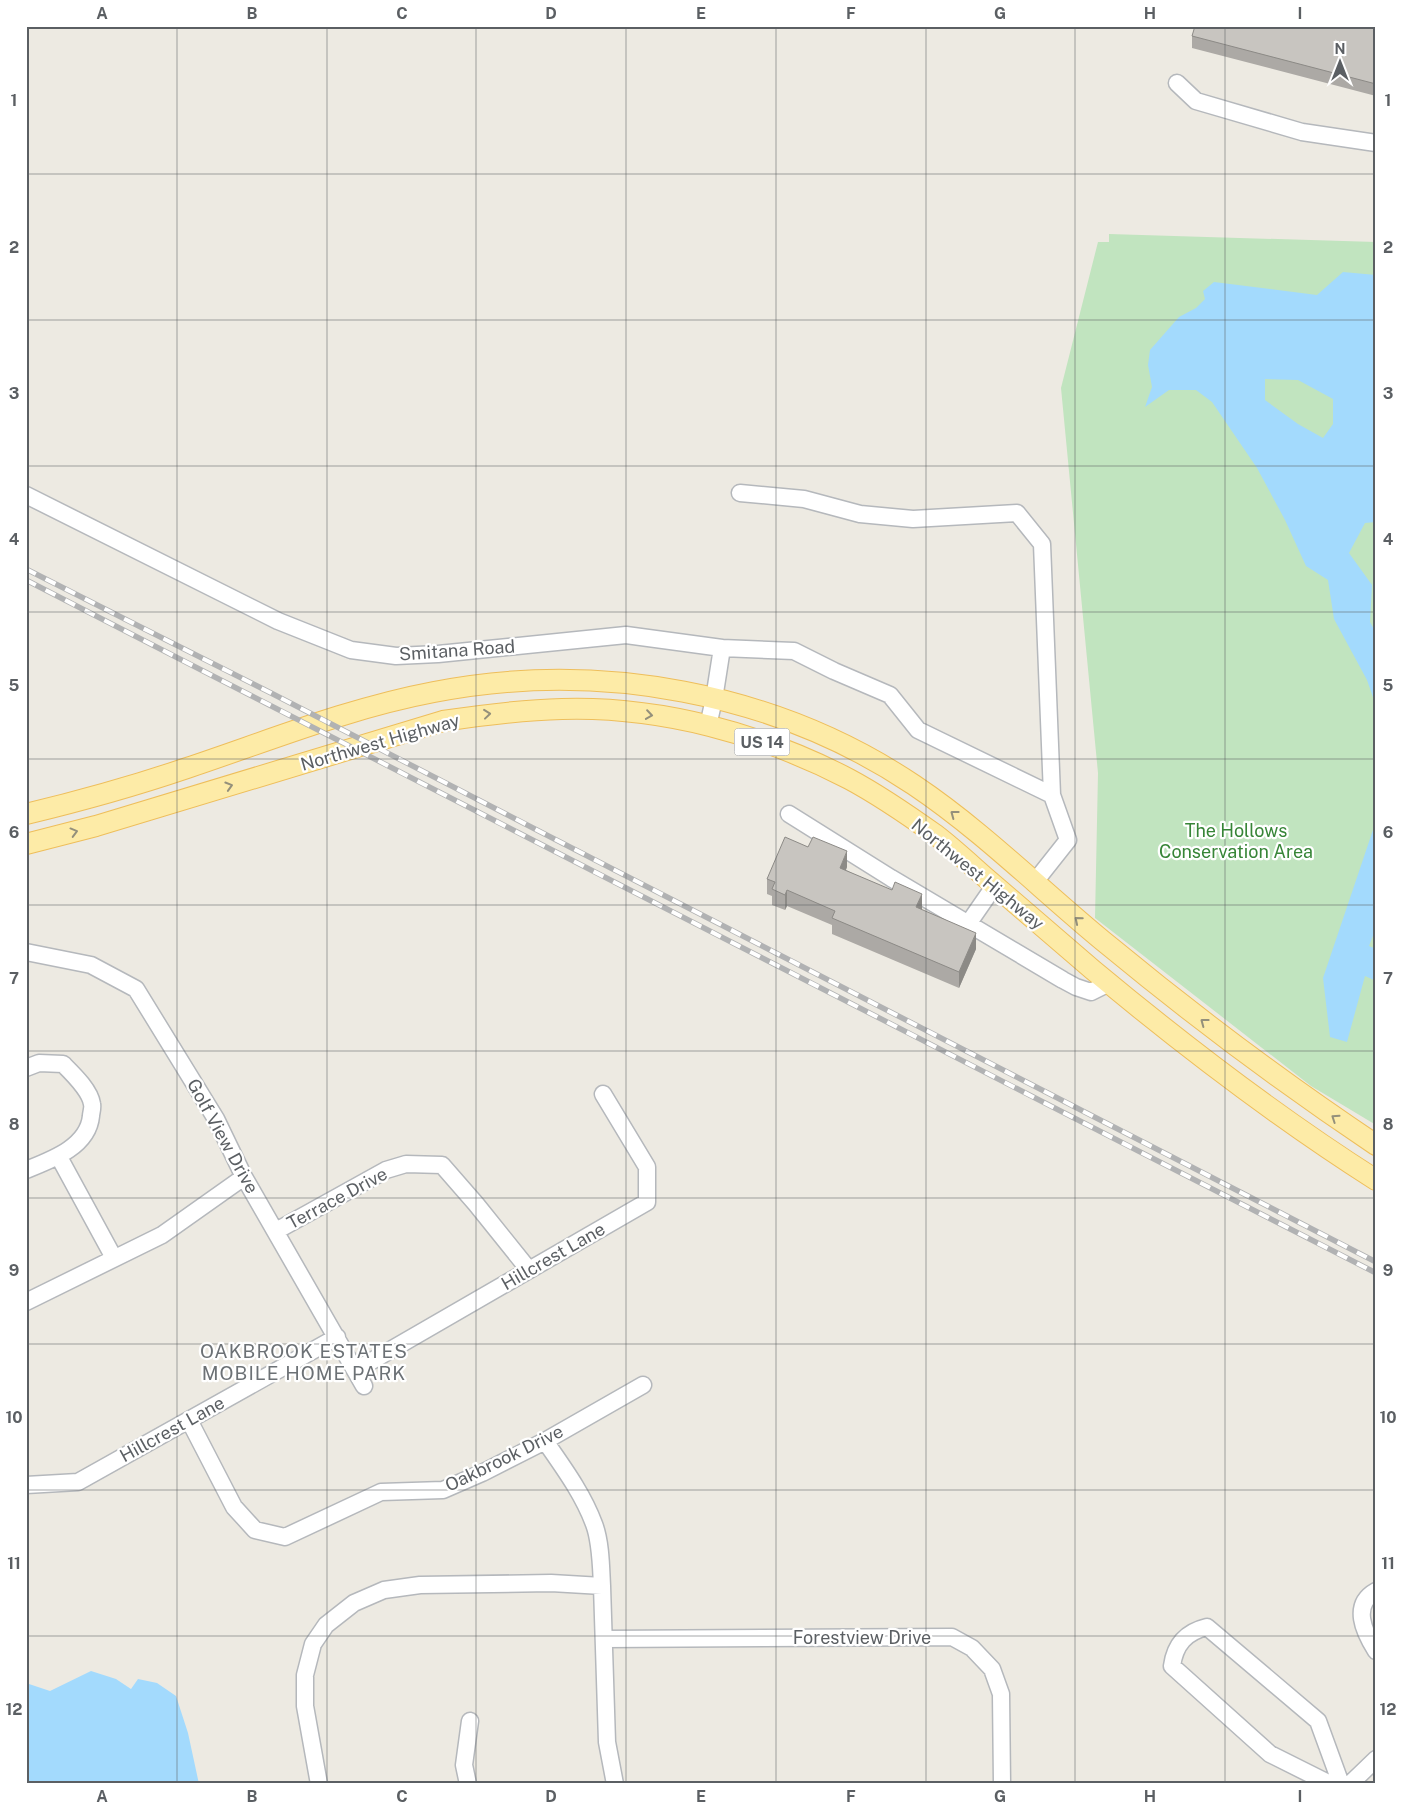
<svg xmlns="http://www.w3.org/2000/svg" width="1402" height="1810" viewBox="0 0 1402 1810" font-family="'Public Sans',sans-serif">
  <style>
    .green { fill: #c1e4bf }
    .water { fill: #a3dafd; fill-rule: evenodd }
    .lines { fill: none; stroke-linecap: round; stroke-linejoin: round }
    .minor-casing { stroke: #b5b8bc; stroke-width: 19 }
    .major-casing { stroke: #eebe5b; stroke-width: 22 }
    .minor { stroke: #fff; stroke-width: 16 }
    .major { stroke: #fdeba7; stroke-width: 20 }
    .rail-casing { stroke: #b1b2b3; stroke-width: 5.5 }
    .rail { stroke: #fff; stroke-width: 4; stroke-dasharray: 11; stroke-linecap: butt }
    .wall { fill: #aca9a5 }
    .shaded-wall { fill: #8c8a86 }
    .building { fill: #c8c5c0; stroke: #8c8a86 }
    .oneway { stroke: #94907b }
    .grid { fill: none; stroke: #5b5f63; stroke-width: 1; stroke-opacity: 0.55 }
    .labels { text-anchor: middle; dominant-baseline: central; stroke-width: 4.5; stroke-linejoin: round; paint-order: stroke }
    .shield { fill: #fff; stroke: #8c8f92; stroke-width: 1 }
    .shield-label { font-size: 16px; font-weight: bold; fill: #5b5f63 }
    .street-label { font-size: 18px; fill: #5b5f63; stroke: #fff }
    .park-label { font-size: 18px; fill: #378537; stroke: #fff }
    .neighbourhood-label { font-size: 19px; letter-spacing: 1px; fill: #6c7175; stroke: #fff }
    .neatline { fill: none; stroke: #5b5f63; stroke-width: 2 }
    .grid-label { font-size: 16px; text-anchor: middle; font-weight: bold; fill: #5b5f63 }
  </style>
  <rect width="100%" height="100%" fill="#edeae2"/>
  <path class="green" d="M1109 234 1376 242V1125L1311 1086 1095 918 1098 773 1061 388 1098 242H1109Z"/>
  <path class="water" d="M1343 272 1376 275V522L1365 523 1349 553 1372 585 1370 622 1376 633V706L1367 680 1334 619 1328 580 1306 566 1285 520 1257 468 1212 402 1196 390H1169L1145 407 1152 387 1148 365 1150 350 1179 317 1196 308 1205 299 1203 291 1214 282 1317 295ZM1265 379 1298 380 1333 399V424L1323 438 1298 424 1265 400Z
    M1376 821V928L1369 946 1376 949V981L1365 976 1347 1042 1330 1037 1323 978Z
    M91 1671 116 1679 131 1689 138 1679 157 1683 176 1696 188 1733 199 1784H26V1683L50 1691Z"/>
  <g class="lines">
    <defs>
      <path id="minor" d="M1177 83 1196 101 1302 132 1376 143
        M740 493 804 499 860 514 913 519 1017 513 1042 544 1052 795 1068 840 1034 883
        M26 495 278 621 351 650 396 656 438 654 626 635 722 648 714 699 708 726
        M722 648 794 651 834 671 890 695 918 730 1052 795
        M789 814 891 878 1063 980 1076 987 1091 992 1109 983
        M968 924 995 885
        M26 952 91 965 136 989 216 1119 244 1177 364 1386
        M26 1068 39 1063 63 1064C73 1074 90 1090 92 1104 93 1108 91 1113 91 1116 88 1147 51 1160 26 1170
        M59 1157 114 1258
        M276 1231 386 1170 406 1164 442 1165 476 1204 529 1270
        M26 1302 162 1235 244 1177
        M356 1370 647 1202V1167L603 1094
        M189 1420 234 1507 255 1530 285 1537 381 1492 443 1490 482 1473 545 1441 643 1385
        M545 1441C563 1467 583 1494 594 1524 601 1542 601 1568 602 1586L607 1742 615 1784
        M26 1485 78 1482 337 1337
        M1376 1591C1351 1605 1364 1632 1376 1651
        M604 1639 952 1637 972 1648 992 1669 1001 1694 1002 1784
        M319 1784 305 1706V1675L313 1644 326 1625 354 1603 384 1590 420 1585 551 1583 602 1586
        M468 1784 464 1765 470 1721
        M1330 1784 1270 1754 1172 1666C1175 1644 1186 1632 1207 1627L1318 1721 1341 1784
        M1350 1784 1376 1759"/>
      <path id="major" d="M26 814C80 801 134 786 187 768 268 741 349 708 434 692 598 660 775 692 914 785 984 832 1043 892 1108 945 1194 1016 1283 1083 1376 1145
        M26 844 96 826 443 721C483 715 522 710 562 709 660 706 763 734 849 779 879 795 908 815 936 835 953 848 969 863 986 878 1021 908 1057 939 1093 970 1183 1045 1277 1117 1376 1180"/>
    </defs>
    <use href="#minor" class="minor-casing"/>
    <use href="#major" class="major-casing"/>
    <use href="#minor" class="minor"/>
    <use href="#major" class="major"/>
    <defs>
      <path id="rail" d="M26 569 271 693 1376 1262
        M26 580 1376 1273"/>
    </defs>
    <use href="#rail" class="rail-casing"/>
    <use href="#rail" class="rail"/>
  </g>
  <path class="wall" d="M1376 26V96L1192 48V36Z
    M808 847 847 867 846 870 922 910 976 949 959 988 832 934V925L787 906 785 910 772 905V896L767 894V879Z"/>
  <path class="shaded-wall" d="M847 851V867L840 883V868Z
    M787 890V906L785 910V895Z
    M922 894V910L916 907Z
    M976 933V949L959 988V972Z"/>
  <path class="building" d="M1195 26H1376V84L1192 36Z
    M785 837 808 847 813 837 847 851 840 868 892 890 895 882 922 894 916 907 976 933 959 972 832 918 835 911 787 890 785 895 772 889 775 882 767 879Z"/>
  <defs><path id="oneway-chevron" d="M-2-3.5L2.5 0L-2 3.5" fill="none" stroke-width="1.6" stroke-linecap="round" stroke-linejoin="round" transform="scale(1.25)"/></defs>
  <g class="oneway">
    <use href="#oneway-chevron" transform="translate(487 714) rotate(-6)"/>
    <use href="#oneway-chevron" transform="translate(649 715) rotate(8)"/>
    <use href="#oneway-chevron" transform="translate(229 786) rotate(-17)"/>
    <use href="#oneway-chevron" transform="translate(954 814) rotate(-143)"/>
    <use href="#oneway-chevron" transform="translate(74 832) rotate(-15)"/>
    <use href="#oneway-chevron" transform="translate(1078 920) rotate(-140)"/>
    <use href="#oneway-chevron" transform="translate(1204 1022) rotate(-143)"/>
    <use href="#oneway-chevron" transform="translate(1335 1118) rotate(-146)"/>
  </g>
  <path class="grid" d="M177 26V1784M327 26V1784M476 26V1784M626 26V1784M776 26V1784M926 26V1784M1075 26V1784M1225 26V1784M26 174H1376M26 320H1376M26 466H1376M26 612H1376M26 759H1376M26 905H1376M26 1051H1376M26 1198H1376M26 1344H1376M26 1490H1376M26 1636H1376"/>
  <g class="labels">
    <rect class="shield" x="734.5" y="728.5" width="55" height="27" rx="4"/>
    <g class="shield-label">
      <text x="762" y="742">US 14</text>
    </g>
    <g class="street-label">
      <text transform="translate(457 650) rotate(-4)">Smitana Road</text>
      <text transform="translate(380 742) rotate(-16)">Northwest Highway</text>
      <text transform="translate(978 874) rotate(39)">Northwest Highway</text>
      <text transform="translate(223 1136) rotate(61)">Golf View Drive</text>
      <text transform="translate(337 1198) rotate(-28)">Terrace Drive</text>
      <text transform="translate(553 1256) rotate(-30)">Hillcrest Lane</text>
      <text transform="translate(172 1429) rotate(-29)">Hillcrest Lane</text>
      <text transform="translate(504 1458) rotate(-26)">Oakbrook Drive</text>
      <text x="862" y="1637">Forestview Drive</text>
    </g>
    <g class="park-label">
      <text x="1236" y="830">The Hollows<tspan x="1236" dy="21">Conservation Area</tspan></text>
    </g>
    <g class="neighbourhood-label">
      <text x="304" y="1351">OAKBROOK ESTATES<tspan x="304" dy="22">MOBILE HOME PARK</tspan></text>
    </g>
  </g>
  <rect width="1402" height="1810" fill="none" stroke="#ffffff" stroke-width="55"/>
  <g transform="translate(1340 62)" stroke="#ffffff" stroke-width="4" paint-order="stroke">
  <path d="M0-4L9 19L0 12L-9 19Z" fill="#5b5f63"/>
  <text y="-8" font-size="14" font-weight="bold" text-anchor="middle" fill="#5b5f63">N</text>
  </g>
  <rect x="28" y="28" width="1346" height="1754" class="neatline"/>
  <g class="grid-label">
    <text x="102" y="19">A</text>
    <text x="252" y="19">B</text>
    <text x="402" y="19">C</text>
    <text x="551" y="19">D</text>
    <text x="701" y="19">E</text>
    <text x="851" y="19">F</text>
    <text x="1000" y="19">G</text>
    <text x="1150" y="19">H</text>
    <text x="1300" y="19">I</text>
    <text x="14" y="106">1</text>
    <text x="1388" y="106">1</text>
    <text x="14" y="253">2</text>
    <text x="1388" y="253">2</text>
    <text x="14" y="399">3</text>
    <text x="1388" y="399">3</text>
    <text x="14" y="545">4</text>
    <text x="1388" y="545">4</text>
    <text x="14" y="691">5</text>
    <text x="1388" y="691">5</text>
    <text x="14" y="838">6</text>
    <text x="1388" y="838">6</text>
    <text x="14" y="984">7</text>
    <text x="1388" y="984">7</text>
    <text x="14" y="1130">8</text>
    <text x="1388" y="1130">8</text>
    <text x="14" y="1276">9</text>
    <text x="1388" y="1276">9</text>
    <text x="14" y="1423">10</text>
    <text x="1388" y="1423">10</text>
    <text x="14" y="1569">11</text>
    <text x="1388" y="1569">11</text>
    <text x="14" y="1715">12</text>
    <text x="1388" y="1715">12</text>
    <text x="102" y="1802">A</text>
    <text x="252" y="1802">B</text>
    <text x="402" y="1802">C</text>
    <text x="551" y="1802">D</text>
    <text x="701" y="1802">E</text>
    <text x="851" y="1802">F</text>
    <text x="1000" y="1802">G</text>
    <text x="1150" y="1802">H</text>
    <text x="1300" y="1802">I</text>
  </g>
</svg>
